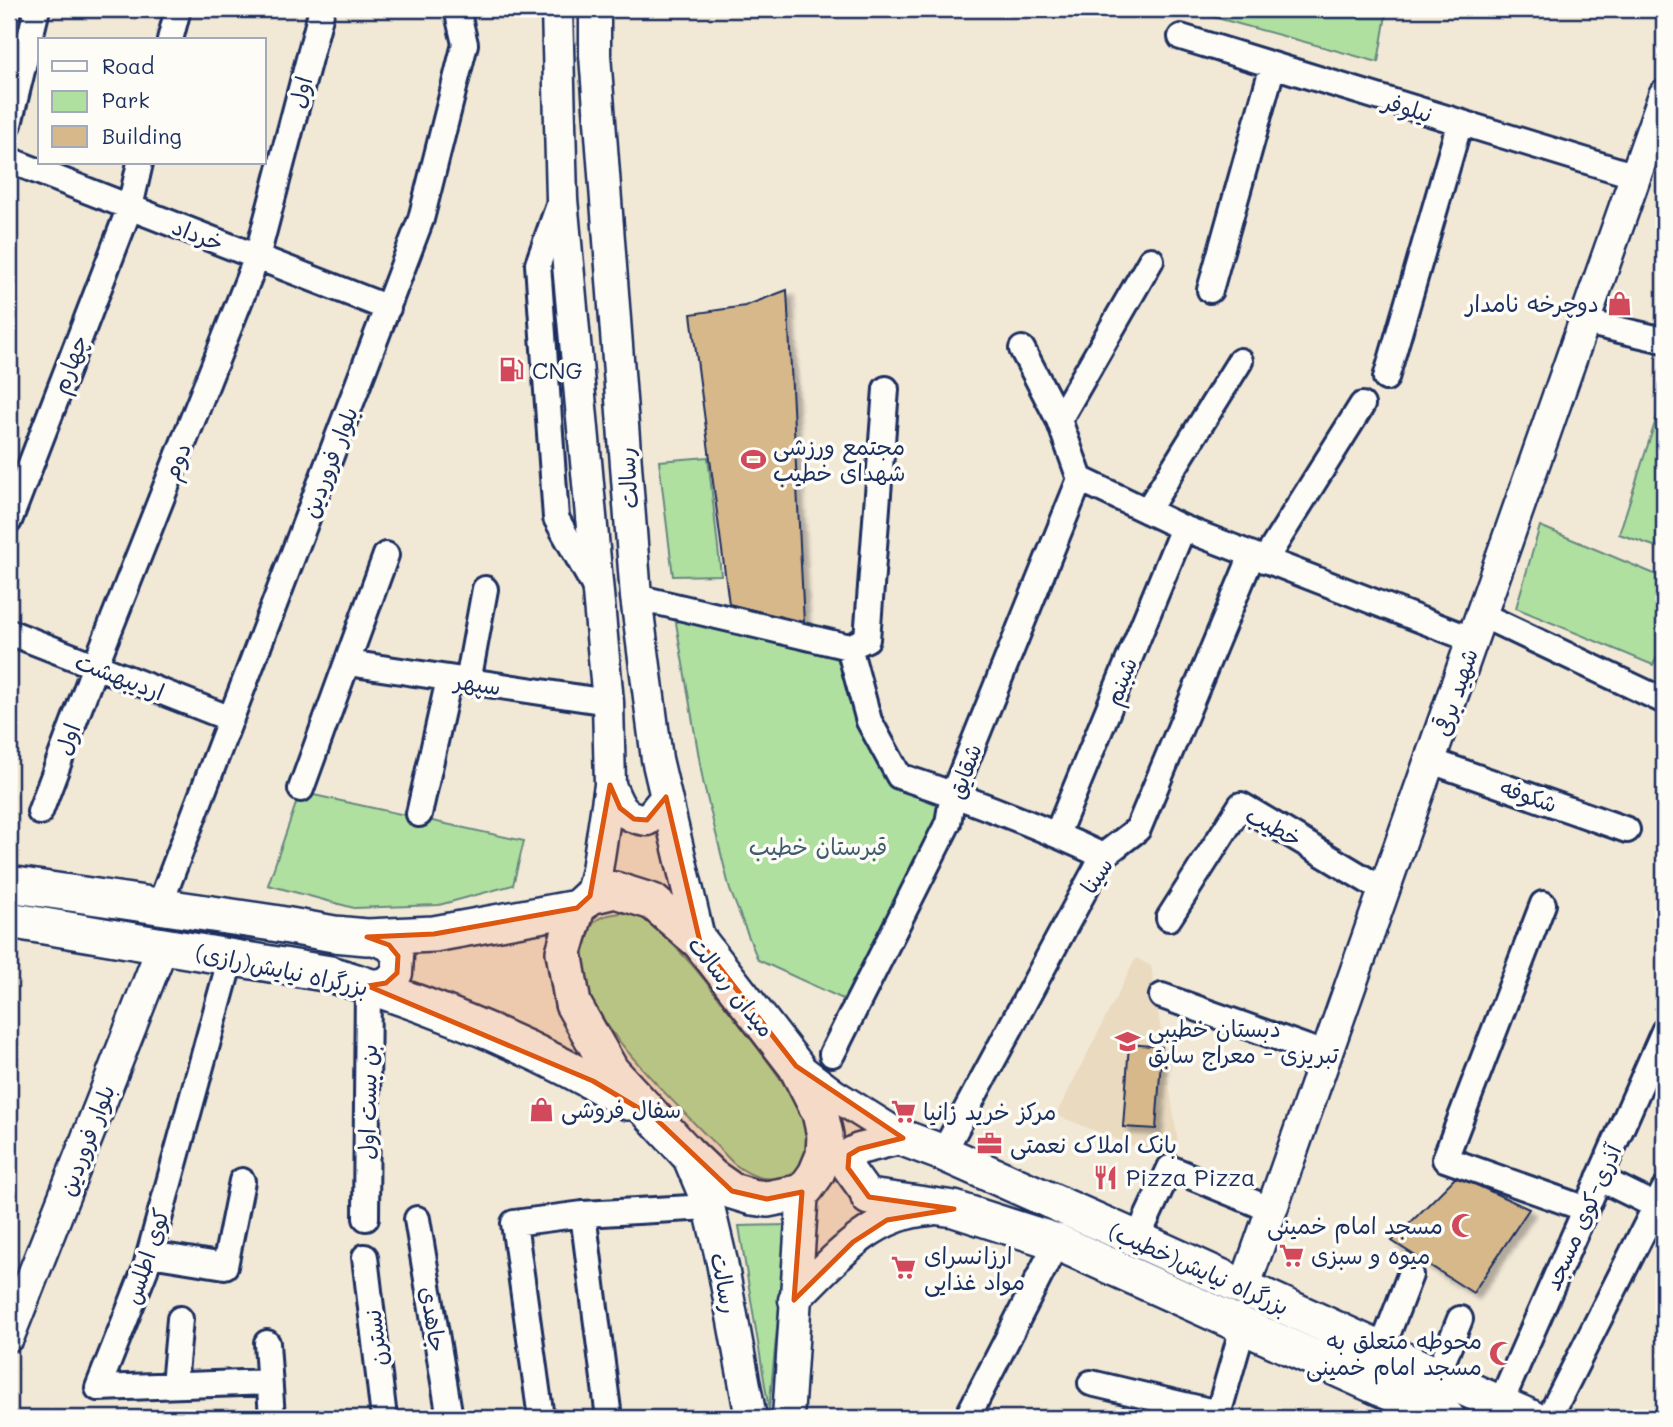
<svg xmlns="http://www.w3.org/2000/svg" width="1673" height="1427" viewBox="0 0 1673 1427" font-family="Mali,'Playpen Sans Arabic',sans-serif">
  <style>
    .built { fill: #eadabf }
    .green { fill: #b0e0a0; stroke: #66887f; stroke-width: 2 }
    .building { fill: #d7b88a; stroke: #1b2f5e; stroke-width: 2; filter: url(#shadow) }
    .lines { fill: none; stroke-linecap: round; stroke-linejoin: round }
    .minor-casing { stroke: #1b2f5e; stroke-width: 30 }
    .major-casing { stroke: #1b2f5e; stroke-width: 35 }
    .highway-casing { stroke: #1b2f5e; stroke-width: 40 }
    .minor { stroke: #fdfcf7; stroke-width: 24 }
    .major { stroke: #fdfcf7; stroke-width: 30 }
    .highway { stroke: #fdfcf7; stroke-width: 35 }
    .marked { fill: #de5710; fill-opacity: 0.2; stroke: #de5710; stroke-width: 5; stroke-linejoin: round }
    .labels { text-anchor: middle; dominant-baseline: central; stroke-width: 7; stroke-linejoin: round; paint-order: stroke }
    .street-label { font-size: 23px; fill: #1b2f5e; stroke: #fdfcf7 }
    .poi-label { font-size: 23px; fill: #1b2f5e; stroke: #fdfcf7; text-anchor: start }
    .park-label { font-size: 23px; fill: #405b6e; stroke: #fdfcf7 }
  </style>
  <defs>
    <filter id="shadow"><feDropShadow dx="6" dy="6" stdDeviation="2" flood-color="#0004"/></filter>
  </defs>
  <rect width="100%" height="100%" fill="#f2e8d6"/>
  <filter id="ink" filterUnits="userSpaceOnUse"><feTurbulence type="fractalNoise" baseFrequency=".0143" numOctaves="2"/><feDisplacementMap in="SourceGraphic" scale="14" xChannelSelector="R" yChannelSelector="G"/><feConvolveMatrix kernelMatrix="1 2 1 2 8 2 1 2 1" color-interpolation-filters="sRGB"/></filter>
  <g filter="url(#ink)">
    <path class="built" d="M1136 958 1151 966 1178 1143 1153 1154 1056 1115Z"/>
    <path class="green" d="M1184 9H1387L1378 62Z
      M1664 395V544L1660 548 1619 534Z
      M708 457 721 575 673 576 659 461Z
      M1540 526 1664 578V644L1653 665 1516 608Z
      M674 611 843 655 864 724 892 787 946 808 845 1000 758 960 730 890 703 781Z
      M300 792 524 841 513 885 439 905 354 908 268 885Z
      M634 912C678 942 708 984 740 1025 769 1063 799 1098 813 1144L795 1176C767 1181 755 1180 733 1163 692 1118 594 1032 582 974 580 964 581 952 585 942 588 932 592 921 602 917 612 913 624 913 634 912Z
      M787 1225 769 1410 739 1226Z"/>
    <path class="building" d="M787 290 804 623 729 604 691 314 745 306Z
      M1129 1044 1162 1047 1156 1129 1123 1127Z
      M1457 1176 1529 1209 1473 1293 1392 1241Z"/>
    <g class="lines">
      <defs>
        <path id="minor" d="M1181 37 1636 176
          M170 40 178 9
          M9 124 37 9
          M9 160 388 308
          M561 199 538 264 556 518 596 589
          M1210 290 1273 65
          M1585 322 1664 340
          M1022 349 1059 420 1080 479 1183 528 1473 640
          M1386 378 1460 122
          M1059 420 1151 260
          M1147 511 1240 361
          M9 521 130 207 140 163
          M1265 560 1362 405
          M636 597 849 647 869 721 899 776C969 799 1037 825 1103 856
          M1482 615 1664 701
          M9 632 231 719
          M849 647 867 639 886 389
          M348 663 608 702
          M468 682 485 589
          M1431 761 1627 830
          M301 789 386 555
          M40 812 95 666 257 257 322 9
          M419 814 449 679
          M1057 834 1183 528
          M1543 904 1445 1159 1586 1209
          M159 907 421 219 465 44 457 9
          M1169 918 1241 805 1385 891
          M231 957 145 1270 98 1388 269 1382
          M1162 996 1327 1055
          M832 1054 948 823 953 794 1080 479
          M943 1153 1103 856 1138 829 1252 555
          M1599 1178 1664 1210
          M366 1218 368 986
          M417 1219 450 1418
          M1137 1239 1170 1168 1272 1210
          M150 1254 225 1266 242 1181
          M365 1257 384 1418
          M267 1343 272 1418
          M1381 1351 1410 1275
          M1437 1376 1460 1319
          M1091 1383 1218 1413
          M174 1385 180 1319
          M1500 1404 1664 1031
          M541 1418 514 1223 583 1214
          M609 1418 583 1214 709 1207
          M967 1418 1057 1242
          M1217 1418 1243 1327
          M1549 1418 1664 1190"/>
        <path id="major" d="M557 9 562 199 608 702 610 785 597 870 590 896
          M595 9V55L636 597 657 759 700 942
          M610 785C619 806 621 817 647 820L666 797
          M367 937 389 945 398 956 397 973 386 983 368 986
          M796 1066 833 1094 903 1138
          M687 1155 709 1207 722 1262 751 1418
          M869 1197 848 1168 851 1153 859 1149 903 1138
          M1244 1288 1664 95
          M794 1300C833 1261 872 1213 930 1210
          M9 1336 163 945
          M788 1418 803 1190"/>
        <path id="highway" d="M9 884 273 923 334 934 367 937 434 934 577 908
          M615 890 653 902 700 942 796 1066 820 1113 825 1135 824 1155 816 1174 806 1188 798 1193 767 1199 752 1197 732 1191 712 1177 686 1152 611 1071 573 1004 564 952 577 908 590 896Z
          M9 920 330 974C433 1005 535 1047 628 1102
          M903 1138 943 1153 1137 1239 1531 1418
          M869 1197 954 1209 1057 1242 1447 1418"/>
      </defs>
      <use href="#minor" class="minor-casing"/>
      <use href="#major" class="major-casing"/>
      <use href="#highway" class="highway-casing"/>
      <use href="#minor" class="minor"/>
      <use href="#major" class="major"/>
      <use href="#highway" class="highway"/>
    </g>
  </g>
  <path class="marked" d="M610 785 620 808 634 819 647 820 666 797 700 942 796 1066 903 1138 859 1149 849 1155 848 1168 869 1197 954 1209 887 1220 853 1242 794 1300 802 1192 767 1199 732 1191 655 1118 593 1081 368 986 386 983 397 973 398 956 389 945 367 937 434 934 577 908 590 896Z"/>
  <defs>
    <symbol id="shop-bare" viewBox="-9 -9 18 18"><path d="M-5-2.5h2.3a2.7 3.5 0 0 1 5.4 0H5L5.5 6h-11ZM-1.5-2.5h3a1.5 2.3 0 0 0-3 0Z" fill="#d1495b" stroke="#fdfcf7" stroke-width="2.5" paint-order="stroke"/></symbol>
    <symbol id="fuel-bare" viewBox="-9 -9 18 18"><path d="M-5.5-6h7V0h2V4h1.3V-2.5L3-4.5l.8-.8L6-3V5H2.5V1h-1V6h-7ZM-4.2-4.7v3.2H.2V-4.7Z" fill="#d1495b" stroke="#fdfcf7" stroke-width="2.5" paint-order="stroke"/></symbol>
    <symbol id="stadium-bare" viewBox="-9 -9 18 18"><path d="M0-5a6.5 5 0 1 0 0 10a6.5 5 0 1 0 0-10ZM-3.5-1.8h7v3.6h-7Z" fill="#d1495b" stroke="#fdfcf7" stroke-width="2.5" paint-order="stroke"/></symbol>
    <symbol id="school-bare" viewBox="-9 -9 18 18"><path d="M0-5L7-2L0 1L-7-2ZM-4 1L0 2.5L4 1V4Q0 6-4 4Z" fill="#d1495b" stroke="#fdfcf7" stroke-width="2.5" paint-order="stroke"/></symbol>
    <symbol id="supermarket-bare" viewBox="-9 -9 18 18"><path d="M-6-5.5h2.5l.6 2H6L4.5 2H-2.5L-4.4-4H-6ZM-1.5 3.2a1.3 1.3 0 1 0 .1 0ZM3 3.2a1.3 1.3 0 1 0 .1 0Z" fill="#d1495b" stroke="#fdfcf7" stroke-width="2.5" paint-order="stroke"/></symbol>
    <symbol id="office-bare" viewBox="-9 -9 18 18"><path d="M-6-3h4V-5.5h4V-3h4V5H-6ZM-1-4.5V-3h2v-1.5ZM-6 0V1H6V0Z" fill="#d1495b" stroke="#fdfcf7" stroke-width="2.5" paint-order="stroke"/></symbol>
    <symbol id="restaurant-bare" viewBox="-9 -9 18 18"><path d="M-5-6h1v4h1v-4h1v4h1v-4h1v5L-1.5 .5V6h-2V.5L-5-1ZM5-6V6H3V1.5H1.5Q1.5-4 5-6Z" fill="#d1495b" stroke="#fdfcf7" stroke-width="2.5" paint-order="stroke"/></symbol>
    <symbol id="mosque-bare" viewBox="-9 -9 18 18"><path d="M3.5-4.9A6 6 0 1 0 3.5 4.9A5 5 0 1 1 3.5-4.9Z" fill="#d1495b" stroke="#fdfcf7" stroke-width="2.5" paint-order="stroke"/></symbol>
  </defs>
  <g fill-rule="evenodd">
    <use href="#shop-bare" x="1602" y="286" width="35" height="35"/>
    <use href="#fuel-bare" x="494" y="352" width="35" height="35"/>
    <use href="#stadium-bare" x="736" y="442" width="35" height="35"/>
    <use href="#school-bare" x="1110" y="1024" width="35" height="35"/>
    <use href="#shop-bare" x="524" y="1092" width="35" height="35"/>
    <use href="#supermarket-bare" x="886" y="1094" width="35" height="35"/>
    <use href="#office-bare" x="972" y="1126" width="35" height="35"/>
    <use href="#restaurant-bare" x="1088" y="1160" width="35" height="35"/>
    <use href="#mosque-bare" x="1446" y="1208" width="35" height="35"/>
    <use href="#supermarket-bare" x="1274" y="1238" width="35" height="35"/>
    <use href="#supermarket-bare" x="886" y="1250" width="35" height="35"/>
    <use href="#mosque-bare" x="1484" y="1336" width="35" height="35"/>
  </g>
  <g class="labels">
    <g class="street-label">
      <text transform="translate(300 92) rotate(-75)">اول</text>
      <text transform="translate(1408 107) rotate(17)">نیلوفر</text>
      <text transform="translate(198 234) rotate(21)">خرداد</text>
      <text transform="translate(69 364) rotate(-69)">چهارم</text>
      <text transform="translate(176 461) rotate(-68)">دوم</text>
      <text transform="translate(329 462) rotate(-69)">بلوار فروردین</text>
      <text transform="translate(627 478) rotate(-94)">رسالت</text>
      <text transform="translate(120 676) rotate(21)">اردیبهشت</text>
      <text transform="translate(1120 681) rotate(-68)">شبنم</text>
      <text transform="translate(478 683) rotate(8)">سپهر</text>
      <text transform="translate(1455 692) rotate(-71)">شهید برقی</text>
      <text transform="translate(67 739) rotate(-70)">اول</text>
      <text transform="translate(964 771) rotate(-70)">شقایق</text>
      <text transform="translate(1529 795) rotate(19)">شکوفه</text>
      <text transform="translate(1274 826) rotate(28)">خطیب</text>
      <text transform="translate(1096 875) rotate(-57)">سینا</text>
      <text transform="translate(282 969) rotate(12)">بزرگراه نیایش(رازی)</text>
      <text transform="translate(732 986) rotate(51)">میدان رسالت</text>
      <text transform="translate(367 1102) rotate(-89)">بن بست اول</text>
      <text transform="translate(86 1140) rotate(-69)">بلوار فروردین</text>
      <text transform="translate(1582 1217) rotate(-66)">آذری-کوی مسجد</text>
      <text transform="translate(146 1256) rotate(-72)">کوی اطلس</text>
      <text transform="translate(1199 1268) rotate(24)">بزرگراه نیایش(خطیب)</text>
      <text transform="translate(725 1283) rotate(79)">رسالت</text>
      <text transform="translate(434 1319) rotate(81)">جاهدی</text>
      <text transform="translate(375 1338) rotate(-97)">نسترن</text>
    </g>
    <g class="poi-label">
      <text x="1599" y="303" text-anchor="end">دوچرخه نامدار</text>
      <text x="532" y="370">CNG</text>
      <text x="773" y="446">مجتمع ورزشی<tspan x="773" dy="26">شهدای خطیب</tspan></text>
      <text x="1148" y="1028">دبستان خطیبی<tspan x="1148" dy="26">تبریزی - معراج سابق</tspan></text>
      <text x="561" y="1109">سفال فروشی</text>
      <text x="923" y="1111">مرکز خرید زانیا</text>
      <text x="1010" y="1144">بانک املاک نعمتی</text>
      <text x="1126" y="1177">Pizza Pizza</text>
      <text x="1443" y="1225" text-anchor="end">مسجد امام خمینی</text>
      <text x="924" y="1255">ارزانسرای<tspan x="924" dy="26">مواد غذایی</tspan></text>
      <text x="1311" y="1255">میوه و سبزی</text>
      <text x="1482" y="1340" text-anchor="end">محوطه متعلق به<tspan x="1482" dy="26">مسجد امام خمینی</tspan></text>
    </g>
    <g class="park-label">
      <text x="818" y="846">قبرستان خطیب</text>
    </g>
  </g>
  <rect width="1673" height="1427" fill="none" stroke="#fdfcf7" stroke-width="35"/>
  <rect x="18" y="18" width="1638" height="1392" fill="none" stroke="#1b2f5e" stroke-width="2.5" filter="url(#ink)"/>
  <rect x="38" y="38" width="228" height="126" fill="#fdfcf7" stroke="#a3aaba" stroke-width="2"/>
  <rect x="52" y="61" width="35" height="10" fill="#fdfcf7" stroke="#a3aaba" stroke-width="2"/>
  <text x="102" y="74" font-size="21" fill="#1b2f5e">Road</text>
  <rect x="52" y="91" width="35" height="21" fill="#b0e0a0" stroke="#a3aaba" stroke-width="2"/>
  <text x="102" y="108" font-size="21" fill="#1b2f5e">Park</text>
  <rect x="52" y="126" width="35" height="21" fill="#d7b88a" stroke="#a3aaba" stroke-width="2"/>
  <text x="102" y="144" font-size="21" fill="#1b2f5e">Building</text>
</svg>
